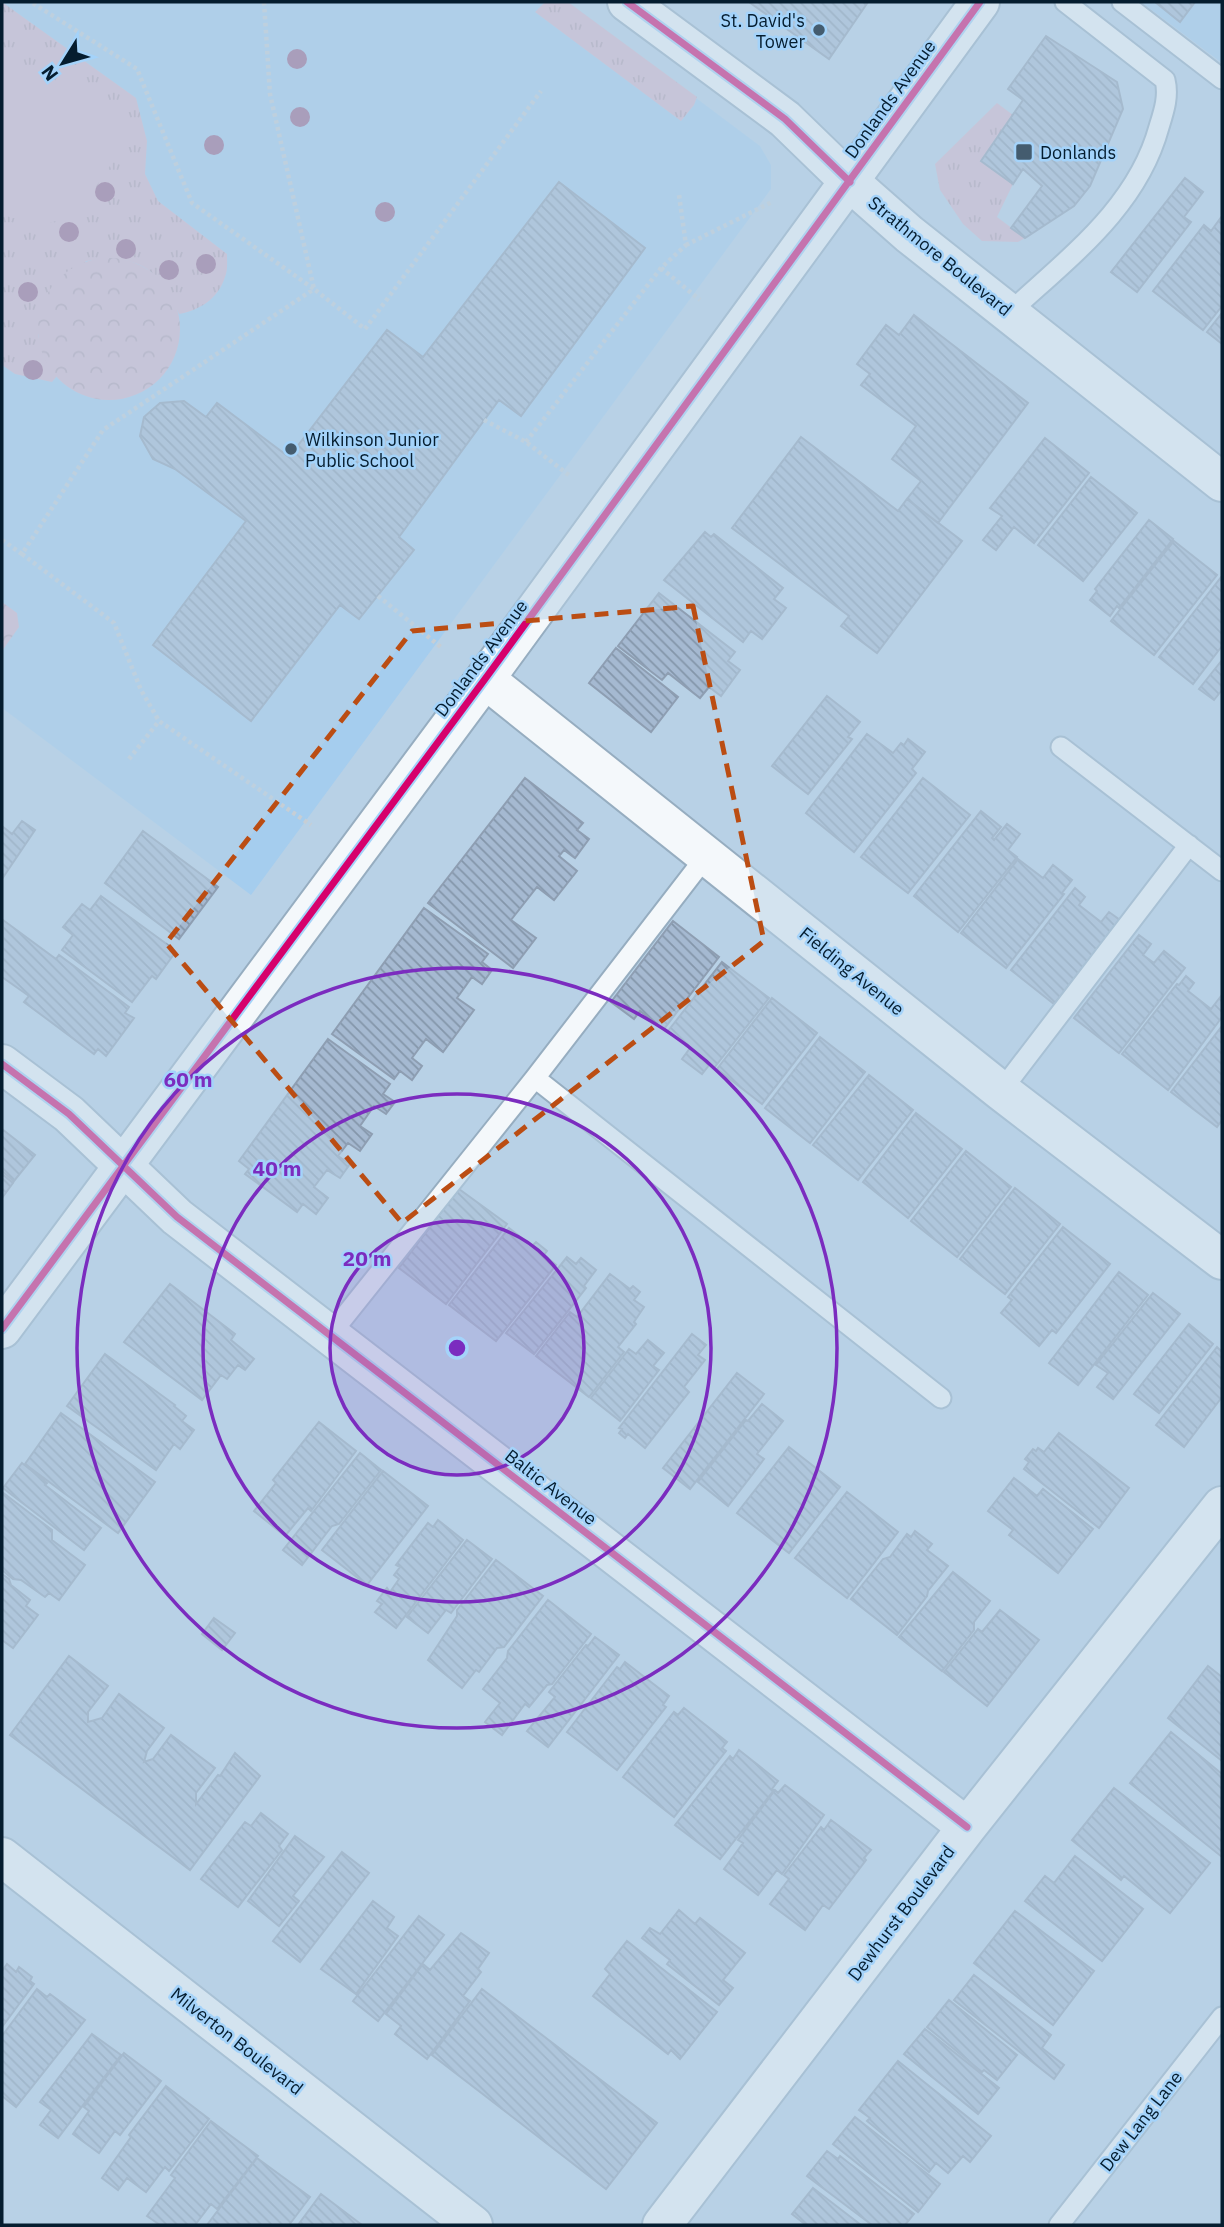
<svg xmlns="http://www.w3.org/2000/svg" width="1224" height="2227" viewBox="0 0 1224 2227" font-family="'IBM Plex Sans',sans-serif">
  <style>
    .built { fill: #a5cdee }
    .grass { fill: url(#grass-tufts) }
    .park { fill: url(#park-crowns) }
    .pitch { fill: #d8b7ca }
    .building { fill: url(#building-back-hatch); stroke: #8e9eb2; stroke-width: 2 }
    .lines { fill: none; stroke-linecap: round; stroke-linejoin: round }
    .service-casing { stroke: #96adc0; stroke-width: 23 }
    .minor-casing { stroke: #96adc0; stroke-width: 42 }
    .tertiary-casing { stroke: #96adc0; stroke-width: 42 }
    .path { stroke: #c6ced5; stroke-width: 4.5; stroke-dasharray: 3.5 3.5; stroke-linecap: butt }
    .service { stroke: #f4f8fb; stroke-width: 19 }
    .minor { stroke: #f4f8fb; stroke-width: 38 }
    .tertiary { stroke: #f4f8fb; stroke-width: 38 }
    .cycleway-casing { stroke: #a4d3fa; stroke-width: 11 }
    .cycleway { stroke: #d6006c; stroke-width: 7 }
    .tree { fill: #985f87 }
    .marked { fill: none; stroke: #bb4d13; stroke-width: 5; stroke-dasharray: 14 9; stroke-linejoin: round }
    .ring { fill: none; stroke: #7b2cbf; stroke-width: 3.5 }
    .poi-dot { fill: #445c6f; stroke: #a4d3fa; stroke-width: 2.5 }
    .labels { text-anchor: middle; dominant-baseline: central; stroke-width: 5; stroke-linejoin: round; paint-order: stroke }
    .poi-label { font-size: 18px; fill: #051d2f; stroke: #a4d3fa; text-anchor: start }
    .street-label { font-size: 18px; fill: #051d2f; stroke: #a4d3fa }
    .centre { fill: #7b2cbf; stroke: #a4d3fa; stroke-width: 3.5 }
    .ring-label { font-size: 21px; text-anchor: middle; font-weight: bold; fill: #7b2cbf; stroke: #a4d3fa; stroke-width: 5; stroke-linejoin: round; paint-order: stroke }
  </style>
  <defs>
    <pattern id="grass-tufts" width="24" height="20" patternUnits="userSpaceOnUse" patternTransform="scale(1.75)"><rect width="24" height="20" fill="#d8b7ca"/><path d="M3 7l-1-3M5 7V3M7 7l1-3M15 17l-1-3M17 17v-4M19 17l1-3" fill="none" stroke="#b89dae"/></pattern>
    <pattern id="park-crowns" width="20" height="18" patternUnits="userSpaceOnUse" patternTransform="scale(1.75)"><rect width="20" height="18" fill="#d8b7ca"/><path d="M2 6a3 3 0 1 1 6 0M12 15a3 3 0 1 1 6 0" fill="none" stroke="#b89dae"/></pattern>
    <pattern id="building-back-hatch" width="6" height="6" patternUnits="userSpaceOnUse" patternTransform="scale(1.75)"><rect width="6" height="6" fill="#a5b9d1"/><path d="M-1 5l2 2M0 0l6 6M5-1l2 2" fill="none" stroke="#8496aa"/></pattern>
  </defs>
  <rect width="100%" height="100%" fill="#b8d1e6"/>
  <path class="built" d="M2 2H568L760 146 771 165V189L251 895 2 708Z
    M1141 2H1222V63Z"/>
  <path class="grass" d="M2 2 136 98 147 141 145 174 158 201 227 254C227 261 228 270 225 277 218 299 200 310 179 314 160 268 136 253 86 261L38 335 44 357 57 376 52 382 15 374 2 365Z
    M545 2H568L697 97 694 105 681 121 535 12Z
    M997 103 1013 115 981 161 1013 184 997 217 1025 238 1018 242 982 241 963 224 940 190 935 164Z"/>
  <path class="park" d="M38 329a71 71 0 1 1 142 0a71 71 0 1 1-142 0Z
    M2 602 17 613 19 627 2 651Z"/>
  <path class="pitch" d="M12 58 139 123 76 216 40 225 2 215V74Z"/>
  <path class="building" d="M749 2H868L829 59Z
    M1155 2H1195L1180 22Z
    M1046 36 1117 82 1123 109 1090 186 1074 206 1025 238 1011 228 1042 186 1023 169 1013 184 981 161 1023 100 1008 89Z
    M1185 178 1203 192 1184 217 1191 222 1137 292 1111 272Z
    M559 182 645 248 521 416 499 400 399 537 414 550 359 619 340 605 251 721 153 645 246 521 175 469 153 459 140 436 144 417 160 403 184 401 206 417 217 403 289 457 387 330 423 357Z
    M1222 216V306L1203 330 1153 291 1204 225 1211 231Z
    M1222 313V344L1207 332Z
    M914 315 1028 403 938 523 907 499 921 481 892 459 916 426 861 385 870 374 857 364 886 325 899 335Z
    M801 437 898 511 907 499 962 541 877 653 841 626 849 616 732 528Z
    M1045 438 1089 473 1034 543 1014 527 996 550 983 540 1002 516 990 508Z
    M1091 477 1137 513 1083 581 1038 545Z
    M1149 520 1173 539 1119 608 1117 606 1110 616 1090 600 1097 591 1095 589Z
    M705 532 711 537 714 534 783 588 774 599 786 608 762 639 751 631 743 642 664 580Z
    M1174 541 1217 575 1154 655 1111 621Z
    M1222 576V646L1193 684 1159 657Z
    M659 593 735 652 728 661 740 670 721 696 709 687 700 698 668 673 662 680 618 646Z
    M616 648 678 697 651 732 589 683Z
    M1222 660V690L1214 700 1199 689Z
    M827 696 860 722 848 737 852 739 808 794 772 766Z
    M867 734 893 753 901 743 904 745 908 739 925 752 912 769 916 773 854 852 806 813Z
    M525 778 583 823 577 830 589 839 575 858 564 850 559 856 577 871 554 900 537 887 511 920 536 938 513 968 428 903Z
    M923 778 970 815 908 893 861 857Z
    M981 811 1001 827 992 838 994 840 1007 824 1020 834 1008 850 1017 857 958 932 914 896Z
    M22 821 35 830 2 879V826L12 834Z
    M143 831 218 887 179 939 105 883Z
    M1018 859 1043 878 1053 865 1072 880 1062 893 1064 894 1006 968 961 933Z
    M1075 888 1085 897 1079 905 1101 922 1109 912 1120 920 1054 1004 1011 970Z
    M101 896 172 948 170 951 174 954 156 979 152 976 132 1002 62 950 73 935 63 927 82 904 90 910Z
    M424 908 488 954 482 962 492 970 482 984 472 977 457 998 474 1010 443 1052 426 1039 412 1058 422 1066 412 1080 400 1071 394 1079 332 1034Z
    M3 920 56 959 59 955 129 1007 125 1013 134 1018 106 1056 98 1049 94 1054 24 1002 29 996 2 977Z
    M673 921 719 957 664 1029 640 1011 634 1019 611 1002Z
    M1139 935 1151 944 1143 955 1154 963 1164 951 1185 968 1119 1053 1074 1018Z
    M722 962 769 998 714 1068 710 1064 702 1074 682 1059 690 1048 668 1031Z
    M1186 976 1194 983 1188 991 1211 1009 1221 996 1222 998V1017L1168 1090 1122 1054 1177 984 1179 985Z
    M772 998 817 1033 762 1104 717 1069Z
    M1222 1026V1120L1217 1127 1171 1092Z
    M820 1037 865 1072 810 1143 765 1108Z
    M328 1039 390 1084 383 1094 395 1102 386 1114 374 1106 360 1126 372 1134 360 1151 348 1143 338 1156 350 1164 340 1178 327 1170 314 1187 328 1198 316 1214 303 1204 297 1212 245 1174 249 1169 239 1161Z
    M869 1075 913 1110 858 1180 813 1145Z
    M916 1113 962 1149 908 1218 863 1182Z
    M2 1129 35 1155 14 1181 2 1171Z
    M966 1151 1011 1187 957 1257 911 1221Z
    M2 1174 13 1183 2 1198Z
    M1015 1188 1060 1224 1005 1294 960 1259Z
    M459 1189 507 1224 446 1304 399 1268Z
    M1063 1227 1110 1264 1056 1333 1052 1330 1039 1346 1001 1313 1012 1300 1008 1297Z
    M509 1228 532 1246 536 1242 547 1251 544 1255 556 1265 496 1341 449 1305Z
    M567 1257 576 1264 581 1258 596 1270 584 1286 586 1288 534 1354 506 1333Z
    M1119 1272 1148 1295 1078 1385 1049 1363Z
    M610 1274 630 1289 633 1286 640 1292 634 1300 644 1307 634 1322 636 1324 618 1347 624 1352 589 1397 536 1356 570 1312 577 1317Z
    M170 1284 235 1334 231 1340 254 1359 245 1370 238 1365 227 1379 221 1375 202 1400 124 1342Z
    M1153 1293 1180 1314 1113 1399 1097 1387 1108 1373 1096 1365Z
    M1189 1324 1213 1344 1159 1413 1134 1394Z
    M692 1334 706 1345 698 1355 705 1360 684 1387 689 1392 645 1448 628 1434 625 1438 619 1433 622 1429 619 1428Z
    M648 1340 664 1353 653 1366 659 1370 620 1421 591 1398 629 1349 636 1354Z
    M1217 1347 1222 1352V1397L1184 1447 1156 1425Z
    M105 1354 175 1405 174 1406 186 1416 182 1421 194 1430 180 1449 174 1444 156 1470 67 1406Z
    M737 1373 764 1394 690 1489 663 1468Z
    M762 1404 783 1421 757 1454 764 1459 728 1506 698 1482 746 1420 748 1421Z
    M61 1413 155 1482 118 1533 25 1464Z
    M319 1422 356 1451 311 1511 308 1508 285 1536 254 1511 276 1483 273 1480Z
    M1059 1433 1129 1488 1099 1528 1024 1469 1029 1462 1025 1459 1033 1449 1036 1451 1038 1448 1044 1452Z
    M789 1447 840 1487 789 1553 737 1513Z
    M360 1453 381 1470 339 1524 332 1526 302 1565 283 1550Z
    M22 1463 47 1483 45 1485 101 1528 84 1550 3 1488Z
    M383 1471 428 1506 367 1585 322 1550Z
    M1014 1478 1037 1496 1043 1489 1093 1529 1058 1573 1009 1535 1013 1530 988 1511Z
    M2 1492 52 1530V1540L85 1565 59 1600 49 1593 45 1597 21 1580 13 1579 2 1570Z
    M847 1492 898 1532 847 1598 795 1558Z
    M438 1520 463 1540 396 1628 375 1612 382 1604 377 1601 387 1588 390 1592 399 1579 394 1575 400 1567 396 1565 428 1523 433 1527Z
    M915 1531 932 1544 927 1550 948 1566 928 1591 927 1596 897 1635 851 1599 883 1559 890 1557 907 1534 911 1537Z
    M467 1540 492 1559 451 1613 446 1610 428 1633 407 1617Z
    M496 1560 543 1596 504 1647 497 1648 479 1672 476 1670 462 1688 428 1660 457 1616V1610Z
    M953 1572 990 1601 974 1622V1630L942 1671 899 1637Z
    M2 1574 9 1579 11 1585 30 1600 26 1606 38 1615 13 1648 2 1640Z
    M548 1600 591 1634 552 1684 547 1685 529 1707 525 1704 502 1735 485 1722 500 1703 483 1689 507 1658 508 1651Z
    M1000 1610 1039 1640 987 1706 944 1672 978 1629 982 1632Z
    M214 1618 235 1633 222 1650 202 1634Z
    M595 1637 619 1655 548 1747 527 1731 555 1697 549 1692 586 1645 588 1646Z
    M69 1656 108 1686 88 1712V1722L102 1718 119 1694 164 1728 147 1751 144 1762 153 1759 171 1735 215 1768 196 1793V1804L218 1775 220 1776 235 1753 260 1776 190 1870 10 1735Z
    M625 1662 669 1696 663 1705 666 1707 617 1770 567 1732 617 1667 620 1669Z
    M1208 1666 1222 1677V1761L1168 1718Z
    M684 1708 727 1742 722 1748 726 1751 674 1817 623 1777 674 1712 678 1715Z
    M1171 1732 1222 1774V1857L1130 1783Z
    M739 1750 778 1781 772 1789 774 1790 720 1859 675 1825 730 1756 733 1759Z
    M785 1785 824 1815 782 1874 777 1870 758 1895 724 1869 743 1843 738 1840 775 1790 778 1793Z
    M1114 1788 1210 1863 1170 1913 1124 1876 1121 1880 1072 1840Z
    M261 1813 288 1834 279 1846 282 1850 238 1907 201 1879 245 1822 251 1826Z
    M831 1820 871 1850 864 1858 866 1860 829 1909 823 1905 805 1930 770 1904 789 1879 784 1875 821 1827 824 1830Z
    M295 1836 324 1857 293 1896 299 1901 279 1926 248 1901Z
    M342 1852 369 1873 300 1962 273 1941Z
    M1075 1856 1143 1909 1102 1961 1025 1901 1045 1876 1054 1883Z
    M373 1901 394 1917 387 1928 398 1936 356 1994 321 1969Z
    M679 1910 695 1924 700 1918 745 1953 723 1980 733 1988 719 2005 667 1964 670 1960 642 1938 650 1928 660 1934Z
    M1015 1911 1094 1971 1053 2025 974 1963Z
    M419 1916 444 1935 378 2021 353 2001Z
    M461 1933 489 1953 478 1969 481 1972 463 1996 470 2001 427 2059 395 2034 401 2026 386 2014 423 1964 430 1970Z
    M627 1941 717 2012 680 2059 671 2050 668 2054 593 1996 610 1974 605 1969Z
    M7 1964 16 1972 19 1967 32 1977 30 1981 34 1984 2 2027V1971Z
    M974 1975 1051 2035 1042 2048 1064 2065 1054 2079 954 2000Z
    M37 1989 47 1997 50 1994 85 2020 16 2107 2 2096V2036Z
    M482 1989 657 2123 606 2189 432 2055Z
    M949 2000 1017 2055 997 2080 984 2070 982 2072 927 2027Z
    M925 2029 999 2088 978 2114 904 2054Z
    M92 2034 121 2055 58 2138 40 2125 51 2110 40 2102Z
    M124 2053 161 2081 120 2135 115 2131 99 2153 73 2134 89 2111 84 2107Z
    M898 2061 991 2136 970 2162 963 2156 948 2173 936 2163 929 2172 867 2121 870 2118 859 2110Z
    M166 2086 209 2119 169 2171 165 2167 146 2192 127 2178 118 2190 102 2178 131 2137 129 2135Z
    M855 2117 940 2184 918 2212 833 2144Z
    M211 2121 258 2156 217 2209 211 2204 195 2225H160L147 2216 175 2178 171 2175Z
    M827 2151 838 2159 840 2156 914 2214 905 2225H872L807 2176Z
    M257 2158 310 2197 289 2225H207Z
    M813 2188 861 2225H806L792 2214Z
    M321 2194 362 2225H298Z"/>
  <g class="lines">
    <defs>
      <path id="service" d="M1122 2 1222 79
        M1009 313C1068 258 1137 208 1159 127 1164 111 1169 96 1165 80L1065 2
        M1061 747 1222 871
        M535 1078 941 1398
        M1001 1091 1189 845
        M329 1336 535 1078 707 855
        M1059 2225 1222 2017"/>
      <path id="minor" d="M627 2 785 119 850 182 909 234 1222 482
        M485 679 1001 1091 1222 1260
        M2 1064 69 1114 177 1217 967 1827
        M2 1857 473 2225
        M662 2225 967 1827 1222 1506"/>
      <path id="tertiary" d="M2 1329 485 679 980 2"/>
    </defs>
    <use href="#service" class="service-casing"/>
    <use href="#minor" class="minor-casing"/>
    <use href="#tertiary" class="tertiary-casing"/>
    <path class="path" d="M264 2 270 94 314 289 365 329 541 91
      M686 245 772 202
      M661 268 700 300
      M484 420 526 442 570 476
      M526 442 661 268 686 245 679 195
      M2 540 22 554 103 430 314 289 192 203 137 69 31 2
      M22 554 114 623 141 690 159 721 311 825
      M378 596 442 648
      M129 759 159 721"/>
    <use href="#service" class="service"/>
    <use href="#minor" class="minor"/>
    <use href="#tertiary" class="tertiary"/>
    <defs>
      <path id="cycleway" d="M627 2 785 119 850 182
        M2 1064 69 1114 177 1217 967 1827
        M2 1329 485 679 980 2"/>
    </defs>
    <use href="#cycleway" class="cycleway-casing"/>
    <use href="#cycleway" class="cycleway"/>
  </g>
  <g class="tree">
    <circle cx="297" cy="59" r="10"/>
    <circle cx="300" cy="117" r="10"/>
    <circle cx="214" cy="145" r="10"/>
    <circle cx="105" cy="192" r="10"/>
    <circle cx="385" cy="212" r="10"/>
    <circle cx="69" cy="232" r="10"/>
    <circle cx="126" cy="249" r="10"/>
    <circle cx="206" cy="264" r="10"/>
    <circle cx="169" cy="270" r="10"/>
    <circle cx="28" cy="292" r="10"/>
    <circle cx="33" cy="370" r="10"/>
  </g>
  <path d="M0 0H1224V2227H0ZM693 606 764 941 402 1223 166 943 412 631Z" fill="#b8d1e6" fill-opacity=".55" fill-rule="evenodd"/>
  <path class="marked" d="M693 606 764 941 402 1223 166 943 412 631Z"/>
  <circle cx="457" cy="1348" r="127" fill="#7b2cbf" fill-opacity=".12"/>
  <g class="ring">
    <circle cx="457" cy="1348" r="127"/>
    <circle cx="457" cy="1348" r="254"/>
    <circle cx="457" cy="1348" r="380"/>
  </g>
  <g class="poi-dot">
    <circle cx="819" cy="30" r="7"/>
    <rect x="1015" y="143" width="18" height="18" rx="3.5"/>
    <circle cx="291" cy="449" r="7"/>
  </g>
  <g class="labels">
    <g class="poi-label">
      <text x="805" y="20" text-anchor="end">St. David's<tspan x="805" dy="21">Tower</tspan></text>
      <text x="1040" y="152">Donlands</text>
      <text x="305" y="439">Wilkinson Junior<tspan x="305" dy="21">Public School</tspan></text>
    </g>
    <g class="street-label">
      <text transform="translate(890 99) rotate(-54)">Donlands Avenue</text>
      <text transform="translate(940 256) rotate(39)">Strathmore Boulevard</text>
      <text transform="translate(481 658) rotate(-53)">Donlands Avenue</text>
      <text transform="translate(852 971) rotate(39)">Fielding Avenue</text>
      <text transform="translate(551 1487) rotate(38)">Baltic Avenue</text>
      <text transform="translate(901 1913) rotate(-53)">Dewhurst Boulevard</text>
      <text transform="translate(237 2041) rotate(38)">Milverton Boulevard</text>
      <text transform="translate(1141 2121) rotate(-52)">Dew Lang Lane</text>
    </g>
  </g>
  <circle cx="457" cy="1348" r="10" class="centre"/>
  <g class="ring-label">
    <text x="188" y="1087">60 m</text>
    <text x="277" y="1176">40 m</text>
    <text x="367" y="1266">20 m</text>
  </g>
  <rect width="1224" height="2227" fill="none" stroke="#051d2f" stroke-width="7"/>
  <g transform="translate(63 63) rotate(233)" stroke="#a4d3fa" stroke-width="5" paint-order="stroke">
  <path d="M0-5L12 26L0 18L-12 26Z" fill="#051d2f"/>
  <text y="-10" font-size="19" font-weight="bold" text-anchor="middle" fill="#051d2f">N</text>
  </g>
</svg>
